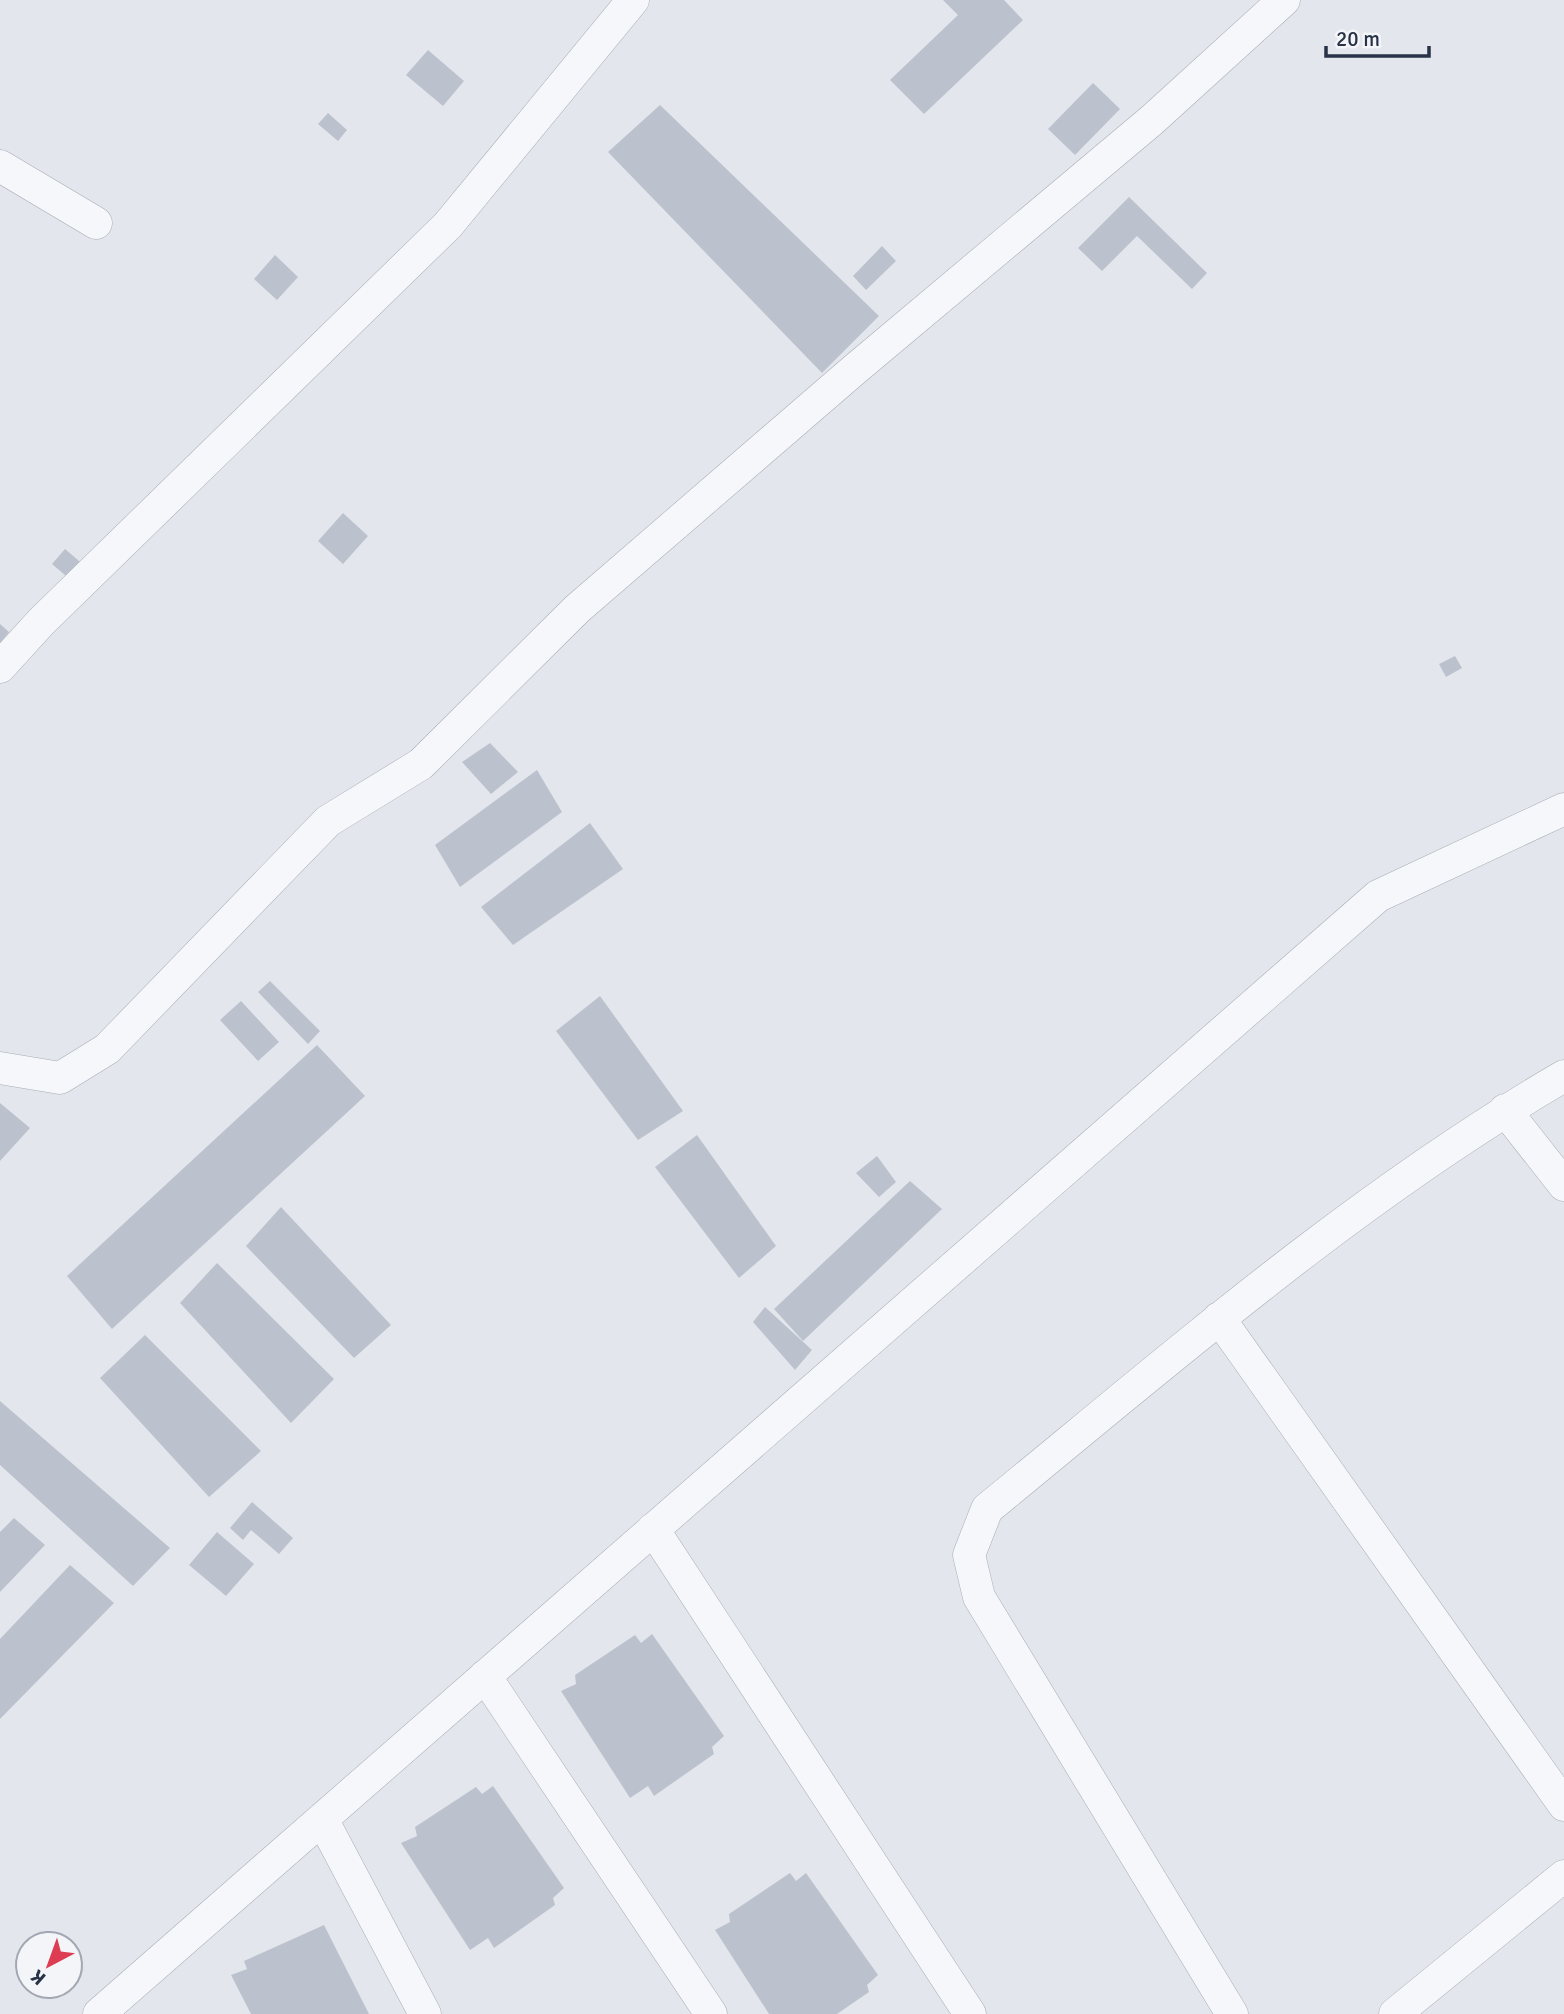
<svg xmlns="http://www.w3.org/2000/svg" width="1564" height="2014" viewBox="0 0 1564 2014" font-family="Signika,sans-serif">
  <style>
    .building { fill: #bcc2cd }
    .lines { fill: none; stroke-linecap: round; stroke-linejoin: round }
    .street-casing { stroke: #a7adb7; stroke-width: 33 }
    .street { stroke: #f6f7fa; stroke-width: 32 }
  </style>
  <rect width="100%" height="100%" fill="#e3e6ec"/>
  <path class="building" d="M943 0H1004L1023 20 924 114 890 80 958 15Z
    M428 50 464 81 443 106 406 75Z
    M1093 83 1120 109 1075 155 1048 129Z
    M660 105 879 316 822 373 608 152Z
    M328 113 347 130 338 141 318 124Z
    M1129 197 1207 273 1192 289 1137 236 1102 271 1078 248Z
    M882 246 896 261 866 290 853 276Z
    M275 255 298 277 277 300 254 279Z
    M343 513 368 536 343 564 318 541Z
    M65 549 85 566 72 581 52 564Z
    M0 624 9 632 0 643Z
    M1455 656 1462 668 1446 677 1439 664Z
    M490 743 518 772 491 794 462 762Z
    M537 770 562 812 460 887 435 845Z
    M590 823 623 869 513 945 481 907Z
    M270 981 320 1031 308 1044 258 992Z
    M600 996 683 1111 638 1140 556 1031Z
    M241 1001 279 1042 258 1061 220 1020Z
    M317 1045 365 1096 112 1329 67 1276Z
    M0 1103 30 1128 0 1161Z
    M697 1135 776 1246 739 1278 655 1167Z
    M877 1156 896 1182 879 1197 856 1173Z
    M910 1181 942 1209 803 1341 774 1309Z
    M281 1207 391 1325 354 1358 246 1246Z
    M217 1263 334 1379 291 1423 180 1303Z
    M765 1307 812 1350 795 1370 753 1322Z
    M145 1335 261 1451 209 1497 100 1378Z
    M0 1401 170 1548 133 1586 0 1465Z
    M252 1502 293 1538 279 1554 251 1530 243 1540 230 1528Z
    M14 1518 45 1545 0 1592V1532Z
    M217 1532 254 1564 226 1596 189 1565Z
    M70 1565 114 1603 0 1719V1639Z
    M652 1634 724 1736 712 1747 714 1754 654 1796 648 1786 630 1798 561 1691 576 1684 575 1675 635 1635 641 1643Z
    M493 1786 564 1888 553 1898 555 1905 494 1948 488 1938 470 1950 401 1843 417 1836 415 1827 476 1787 482 1794Z
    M790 1873 796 1881 806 1873 878 1975 867 1985 869 1992 837 2014H769L715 1930 730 1922 729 1914Z
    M324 1925 369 2014H251L231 1975 247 1969 244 1961Z"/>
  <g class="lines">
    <defs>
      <path id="street" d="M0 166 96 223
        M0 667 41 622 448 225 633 0
        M0 1068 60 1078 107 1049 328 821 421 764 577 609 854 370 1152 120 1284 0
        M1505 1110 1564 1185
        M1219 1318 1564 1805
        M653 1529 970 2014
        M485 1676 711 2014
        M322 1819 425 2014
        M99 2014 1378 896 1564 809
        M1232 2014 979 1597 969 1555 987 1509C1173 1357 1356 1197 1564 1076
        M1395 2014 1564 1876"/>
    </defs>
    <use href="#street" class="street-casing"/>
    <use href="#street" class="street"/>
  </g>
  <g transform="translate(49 1965) rotate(221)"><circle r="33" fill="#f3f5f9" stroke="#a2a7b2" stroke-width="2"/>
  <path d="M0-5L12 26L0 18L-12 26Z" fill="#dd3c52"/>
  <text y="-10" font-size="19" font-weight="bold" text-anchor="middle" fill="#283347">K</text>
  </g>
  <path d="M1326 46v10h103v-10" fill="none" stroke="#283347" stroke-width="3.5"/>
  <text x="1336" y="46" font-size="21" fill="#283347" stroke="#f3f5f9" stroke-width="5" paint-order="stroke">20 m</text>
</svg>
